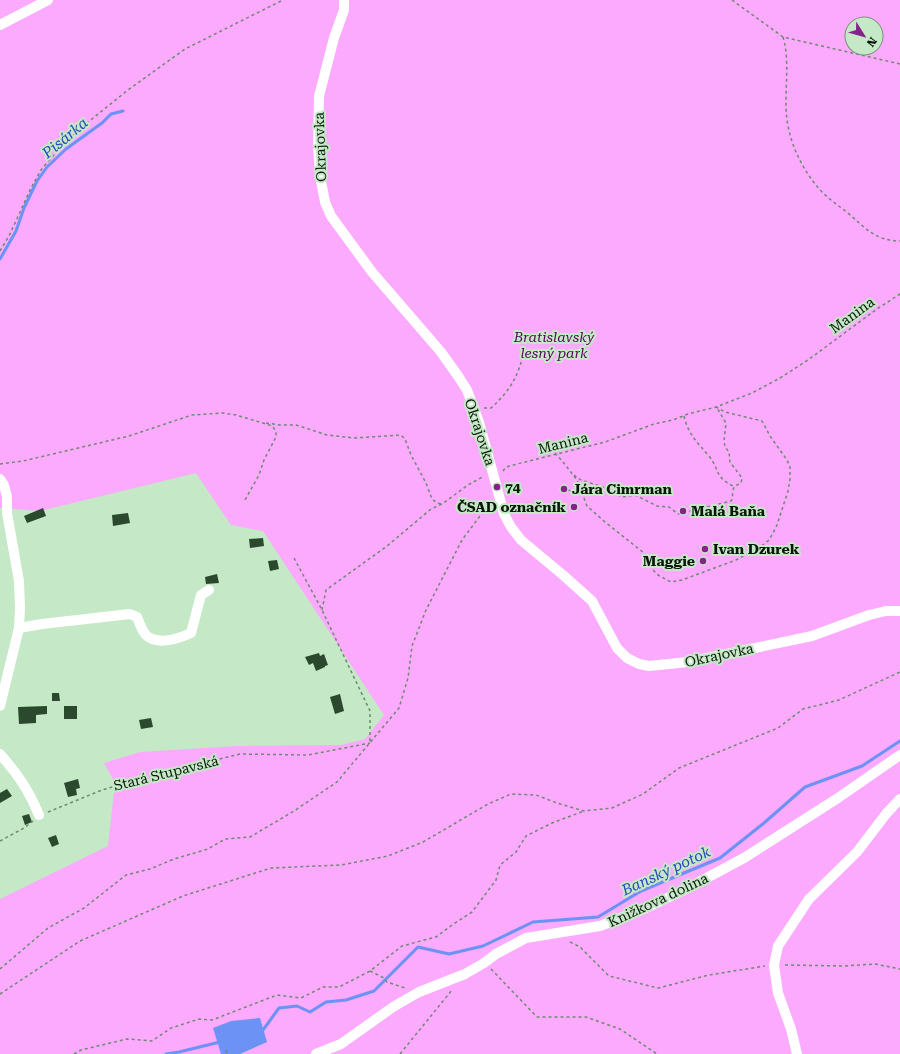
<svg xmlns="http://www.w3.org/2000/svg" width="900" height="1054" viewBox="0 0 900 1054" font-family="'Roboto Serif',serif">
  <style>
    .green { fill: #fbaafd; fill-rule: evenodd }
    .water { fill: #6b92f4 }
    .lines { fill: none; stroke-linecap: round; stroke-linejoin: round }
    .stream { stroke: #6b92f4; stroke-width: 3 }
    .building { fill: #2b492d }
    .path { stroke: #6f8870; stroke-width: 1.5; stroke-dasharray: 3 3; stroke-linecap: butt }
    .minor { stroke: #fff; stroke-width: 10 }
    .poi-dot { fill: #86228b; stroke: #c5e8c6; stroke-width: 1.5 }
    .labels { text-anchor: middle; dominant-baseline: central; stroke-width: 4; stroke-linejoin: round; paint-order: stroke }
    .street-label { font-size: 14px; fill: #09160a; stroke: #c5e8c6 }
    .park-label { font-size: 14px; font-style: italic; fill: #57055a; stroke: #c5e8c6 }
    .poi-label { font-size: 14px; font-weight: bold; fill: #09160a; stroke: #c5e8c6; text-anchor: start }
    .water-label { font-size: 15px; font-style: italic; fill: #274abb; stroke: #c5e8c6 }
  </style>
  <rect width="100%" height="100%" fill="#c5e8c6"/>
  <path class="green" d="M0 0H900V1054H240L267 1042 260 1019 218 1043 221 1054H0V899L108 846 115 783 104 763 140 752 237 746 341 745 365 739 384 715 263 531 231 525 196 473 40 511 0 508ZM852 24H876V48H852Z"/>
  <path class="water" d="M260 1018 267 1042 240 1054H221L213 1028 231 1021Z"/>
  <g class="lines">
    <path class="stream" d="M0 259 16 231 24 208 37 181 47 167 66 149 102 123 111 114 123 111
      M260 1031 263 1030 279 1008 297 1006 310 1012 326 1002 346 1000 374 991 418 947 449 954 483 946 533 922 598 917 641 891 720 858 764 823 805 787 862 766 900 741
      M166 1054 179 1052 220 1042"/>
  </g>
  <path class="building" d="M43 508 46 516 27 523 24 516Z
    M128 513 130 523 113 526 112 515Z
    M263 538 264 546 250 548 249 539Z
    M277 560 279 569 270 571 268 561Z
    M217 574 219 583 206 584 205 577Z
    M319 653 320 656 324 654 328 665 325 666V667L316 671 313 663 309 665 305 657Z
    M52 693H59L60 701H52Z
    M340 694 344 711 335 714 330 697Z
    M47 706V714L36 715V723L19 724 18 707Z
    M64 706H77V719H64Z
    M151 718 153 727 141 729 139 720Z
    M78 779 80 788 76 789 77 795 68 797 64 783Z
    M7 789 12 796 0 803V793Z
    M29 814 32 822 25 825 22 816Z
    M56 835 59 844 52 847 48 838Z"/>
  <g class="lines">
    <path class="path" d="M732 0 783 37 900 64
      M783 37C789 57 786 80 786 101 785 134 799 167 822 192 830 200 839 206 848 213 865 228 876 241 900 241
      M0 251 10 234 31 188 41 170 51 158 77 131 128 90 185 49 283 0
      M484 408H491C510 391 520 374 524 349
      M684 416C688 434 697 442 709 456 720 470 714 477 735 487
      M266 423 280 425H296L327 435 354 438 401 435 405 439 411 455 426 483 432 499 437 503 442 504
      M555 453 563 462 577 480 587 506 605 522 644 553 649 561 653 570 658 575 667 580 671 582 682 580 736 560 763 545 769 540 773 533 777 525 788 491 790 479V467L787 460 770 436 762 421 725 412 716 407
      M0 464 23 461 129 436 192 415 223 413 236 415 266 424 272 426 276 431V437L264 460 259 475 245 500
      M503 471 506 467 517 464 605 442 654 424 673 420 688 414 716 407 752 393 780 378 808 360 877 309 900 294
      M574 475 581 480 603 487 622 497 635 495 657 506 669 507 678 514 731 501C734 497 731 490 735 486 737 485 739 484 741 483L742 478 730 462 729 452 725 447 724 441 726 423 717 408
      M568 490 582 494
      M294 558 322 610 370 711V743
      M322 610 326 590 387 546 431 509 442 504 468 485 484 476
      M48 812 102 790 157 774 240 754 308 755 370 743
      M0 841 24 828 33 821
      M570 942 580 947 609 976 658 988 709 975 765 966
      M785 965 844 966 875 964 900 969
      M0 969 48 928 84 908 126 875 150 869 174 859 208 849 225 839 250 837 294 811 337 782 399 708 408 678 412 646 426 610 462 540 480 516 491 504
      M491 969 537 1017H586L620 1029 657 1054
      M370 971 384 978 387 982 405 988
      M0 994 80 941 183 896 271 868 341 865 388 856 423 842 488 804 511 794 536 795 557 803 584 811 612 808 643 794 679 768 778 728 803 709 839 700 900 672
      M226 1050 227 1054
      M74 1054 81 1050 127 1039 152 1041 171 1028 199 1019 212 1020 277 995 301 998 323 987H339L370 971 402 946 436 937 452 925 472 912 496 880 500 865 516 852 526 836 552 823 584 811
      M400 1054 452 990"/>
    <path class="minor" d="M344 0V10L334 38 319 96 318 146 320 176 325 202 331 216 372 272 441 352 458 376 467 390 479 422 504 514 511 527 521 540 563 575 592 601 617 648 627 658 639 664 649 666 688 662 812 636 869 615 886 611H900
      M0 25 48 0
      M0 479 4 485 7 497V513L19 581 20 608 19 628 0 706
      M19 628 42 624 130 614 137 617C140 624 143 635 150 638 162 644 180 638 191 633L201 595 209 590
      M0 754C19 776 28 789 39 815
      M316 1054 341 1044 393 1007 419 992 465 974 484 963 496 954 526 938 600 926 644 909 686 889 744 858 838 798 900 755
      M797 1054 791 1029 778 993 774 965 778 946 809 899 857 852 886 814 900 799"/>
  </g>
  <g class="poi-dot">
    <circle cx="497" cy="487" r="4"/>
    <circle cx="564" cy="489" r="4"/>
    <circle cx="574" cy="507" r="4"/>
    <circle cx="683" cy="511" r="4"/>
    <circle cx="705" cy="549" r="4"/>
    <circle cx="703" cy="561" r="4"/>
  </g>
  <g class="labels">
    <g class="street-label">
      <text transform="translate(320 147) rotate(-92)">Okrajovka</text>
      <text transform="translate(852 315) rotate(-36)">Manina</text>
      <text transform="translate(480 432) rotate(72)">Okrajovka</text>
      <text transform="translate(563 443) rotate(-14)">Manina</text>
      <text transform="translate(719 655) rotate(-12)">Okrajovka</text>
      <text transform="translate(166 773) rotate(-14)">Stará Stupavská</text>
      <text transform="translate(658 900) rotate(-25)">Knižkova dolina</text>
    </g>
    <g class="park-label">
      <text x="554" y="337">Bratislavský<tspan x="554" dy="16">lesný park</tspan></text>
    </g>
    <g class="poi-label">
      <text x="505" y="487">74</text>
      <text x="572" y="489">Jára Cimrman</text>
      <text x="566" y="507" text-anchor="end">ČSAD označník</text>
      <text x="691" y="511">Malá Baňa</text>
      <text x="713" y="549">Ivan Dzurek</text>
      <text x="695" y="561" text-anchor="end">Maggie</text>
    </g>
    <g class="water-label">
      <text transform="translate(65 138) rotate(-40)">Pisárka</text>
      <text transform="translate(666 871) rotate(-25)">Banský potok</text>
    </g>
  </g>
  <g transform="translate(864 36) rotate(127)"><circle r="19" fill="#c5e8c6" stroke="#7a947b"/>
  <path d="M0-3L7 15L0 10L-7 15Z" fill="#86228b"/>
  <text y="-6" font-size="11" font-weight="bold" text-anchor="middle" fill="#09160a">N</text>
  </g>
</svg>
